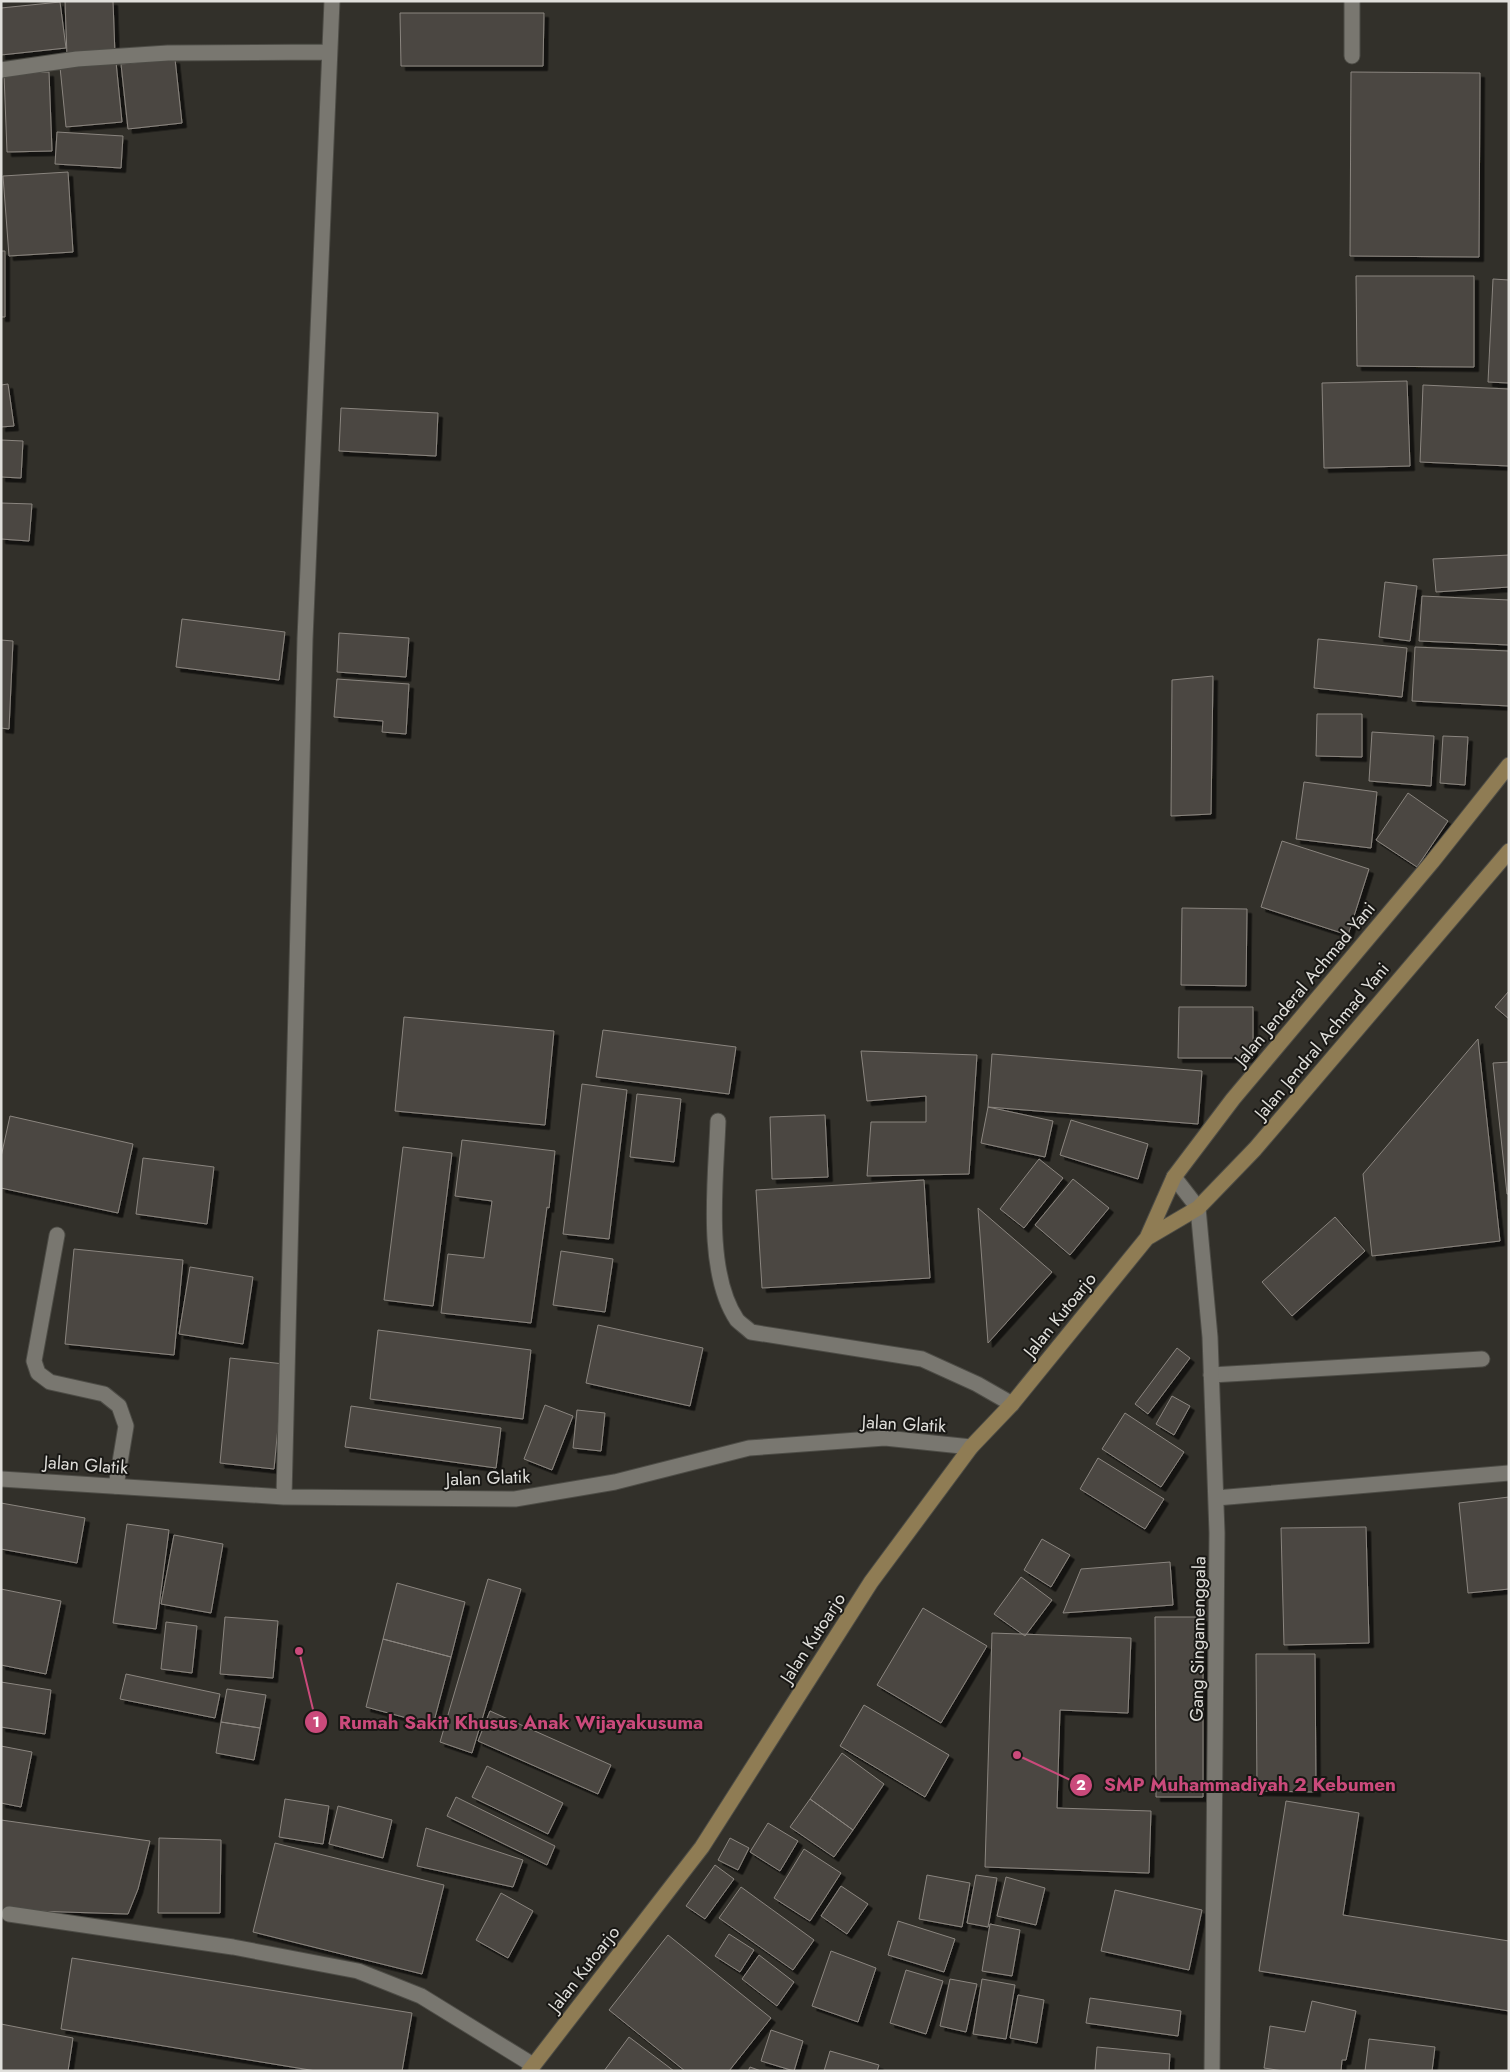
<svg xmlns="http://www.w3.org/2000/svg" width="1510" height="2072" viewBox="0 0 1510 2072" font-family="Jost,sans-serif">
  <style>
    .building { fill: #4c4742; stroke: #8a857f; filter: url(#shadow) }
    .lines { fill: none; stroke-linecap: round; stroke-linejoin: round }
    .lane-casing { stroke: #4d4c46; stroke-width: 17 }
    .street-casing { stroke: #4d4c46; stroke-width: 17 }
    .secondary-casing { stroke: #4d4c46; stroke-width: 17 }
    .lane { stroke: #797770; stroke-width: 15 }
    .street { stroke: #797770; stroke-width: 15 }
    .secondary { stroke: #8f7c54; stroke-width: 15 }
    .labels { text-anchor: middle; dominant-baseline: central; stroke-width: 4; stroke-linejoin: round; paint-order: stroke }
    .street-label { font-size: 18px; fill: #e0dfdb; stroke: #191815 }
    .leader { fill: none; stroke: #ca4a7b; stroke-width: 2 }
    .callout-dot { fill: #ca4a7b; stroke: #191815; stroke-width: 2 }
    .mark-label { font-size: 15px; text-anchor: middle; font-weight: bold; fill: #fff }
    .callout-label { font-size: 19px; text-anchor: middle; font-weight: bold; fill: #ca4a7b; stroke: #191815; stroke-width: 4; stroke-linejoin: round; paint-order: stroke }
  </style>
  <defs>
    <filter id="shadow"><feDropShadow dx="4.5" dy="4.5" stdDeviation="0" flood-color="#0009"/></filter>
  </defs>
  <rect width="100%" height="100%" fill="#32302a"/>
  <path class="building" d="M65 1H113L115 55 67 56Z
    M60 2 66 48 1 55V8Z
    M400 13H544L543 66H401Z
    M175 59 182 123 128 129 121 64Z
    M116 62 122 122 66 127 60 67Z
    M49 72 52 151 7 152 4 74Z
    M1351 72 1480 73 1479 257 1350 256Z
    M57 132 123 136 121 168 55 164Z
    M68 172 73 252 9 256 3 176Z
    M1 251H5V317H1Z
    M1356 276H1474V367L1357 366Z
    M1493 279 1509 280V383L1488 382Z
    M1407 381 1410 466 1324 468 1322 383Z
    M8 384 14 426 1 427V385Z
    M1423 385 1509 389V466L1420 462Z
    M341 408 438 413 436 456 339 451Z
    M1 440 23 441 21 478 1 477Z
    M1 503 32 504 29 541 1 539Z
    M1509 555V587L1436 592 1433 559Z
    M1385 582 1417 586 1410 641 1379 637Z
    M1422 596 1509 600V645L1419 641Z
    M182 619 285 632 279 680 176 667Z
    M339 633 409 638 406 677 337 672Z
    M1318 639 1407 648 1402 697 1314 688Z
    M1 640 13 641 9 729 1 728Z
    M1415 647 1509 651V706L1412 701Z
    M1213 676 1211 814 1171 816 1172 680Z
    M337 679 409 684 406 734 382 732 383 721 334 717Z
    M1317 714H1362V757L1316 756Z
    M1372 732 1434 736 1431 786 1369 781Z
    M1443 736 1468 737 1465 785 1440 783Z
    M1304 782 1377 792 1371 848 1296 839Z
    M1408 793 1448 821 1417 867 1376 840Z
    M1282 841 1369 869 1348 935 1261 907Z
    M1182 908 1247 909 1246 986 1181 985Z
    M1509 991V1019L1495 1007Z
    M1179 1007H1253V1058H1178Z
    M404 1017 554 1031 545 1125 395 1111Z
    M603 1030 736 1047 729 1094 596 1077Z
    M1478 1039 1500 1241 1372 1256 1363 1174Z
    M861 1051 977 1055 969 1174 867 1176 871 1122H926V1096L867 1101Z
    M992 1054 1202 1071 1198 1124 988 1107Z
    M1509 1062V1194H1507L1493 1063Z
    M582 1084 627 1090 609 1239 563 1234Z
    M637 1094 681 1099 674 1162 630 1157Z
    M988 1107 1053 1121 1045 1157 981 1143Z
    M825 1115 828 1177 772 1179 770 1117Z
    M10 1116 133 1144 118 1213 1 1188V1157Z
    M1071 1120 1148 1144 1138 1179 1060 1155Z
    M462 1140 555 1151 549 1208 547 1207 531 1323 441 1313 448 1254 484 1258 492 1201 455 1196Z
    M403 1147 452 1153 433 1306 384 1300Z
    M143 1158 214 1167 207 1224 136 1214Z
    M1039 1159 1063 1178 1024 1228 1000 1209Z
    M1073 1179 1109 1208 1070 1255 1035 1225Z
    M924 1180 930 1278 762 1288 756 1190Z
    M978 1208 1052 1272 988 1343Z
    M1335 1217 1365 1251 1292 1316 1262 1282Z
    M74 1249 183 1260 174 1355 65 1344Z
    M561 1251 613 1259 605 1312 553 1305Z
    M190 1267 253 1277 243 1344 179 1334Z
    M598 1325 703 1348 690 1406 586 1383Z
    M378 1330 531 1350 523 1419 370 1399Z
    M1177 1348 1190 1358 1148 1414 1135 1404Z
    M230 1358 284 1364 274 1469 220 1463Z
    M1172 1396 1190 1406 1174 1435 1156 1424Z
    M545 1405 573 1416 552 1470 524 1459Z
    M351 1406 501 1428 496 1468 345 1447Z
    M577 1410 605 1413 601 1451 573 1448Z
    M1125 1413 1184 1452 1161 1487 1102 1449Z
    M1098 1458 1164 1499 1145 1529 1080 1489Z
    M1509 1497V1589L1468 1593 1459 1503Z
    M1 1503 85 1518 77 1563 1 1549Z
    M127 1524 169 1530 156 1629 113 1623Z
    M1366 1527 1369 1643 1284 1645 1281 1528Z
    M174 1535 223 1544 211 1613 161 1604Z
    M1042 1539 1070 1555 1051 1587 1024 1570Z
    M1170 1562 1173 1605 1063 1613 1081 1569Z
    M1021 1577 1052 1600 1025 1636 994 1614Z
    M488 1579 521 1589 472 1753 440 1742Z
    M397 1583 465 1602 451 1657 383 1639Z
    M1 1589 61 1601 46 1674 1 1665Z
    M923 1608 987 1646 941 1723 877 1685Z
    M225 1617 278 1621 273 1678 220 1674Z
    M1155 1617H1203V1797H1156Z
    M166 1622 197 1626 192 1673 161 1669Z
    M992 1633 1131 1638 1128 1713 1060 1710 1057 1808 1151 1811 1149 1873 985 1867Z
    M383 1639 451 1657 433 1725 366 1707Z
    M1256 1654H1315L1316 1792 1257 1791Z
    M126 1674 220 1694 215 1718 120 1699Z
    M1 1682 51 1690 45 1734 1 1727Z
    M227 1689 266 1695 260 1728 221 1722Z
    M864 1705 949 1755 925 1797 840 1746Z
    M490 1711 611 1765 598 1794 478 1741Z
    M221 1722 260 1728 254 1760 216 1753Z
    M1 1746 32 1752 21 1807 1 1803Z
    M842 1753 884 1784 853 1830 810 1799Z
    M487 1766 563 1803 548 1834 472 1797Z
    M456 1797 555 1846 547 1865 447 1816Z
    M285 1799 329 1806 323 1844 279 1837Z
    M810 1799 853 1830 834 1857 790 1827Z
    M1286 1801 1359 1813 1343 1915 1509 1941V2011L1259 1971Z
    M338 1806 392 1820 383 1858 329 1844Z
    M1 1820 150 1841 138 1889 128 1914 1 1910Z
    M768 1823 798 1841 780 1871 750 1852Z
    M426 1828 523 1860 513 1887 417 1866Z
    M159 1838 221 1840 220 1913H158Z
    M730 1838 749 1848 738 1870 718 1860Z
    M275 1843 444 1885 422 1974 253 1932Z
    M804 1849 841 1873 810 1921 774 1898Z
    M715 1865 734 1879 705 1919 686 1906Z
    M927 1875 970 1883 962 1927 919 1919Z
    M976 1875 997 1878 988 1927 967 1923Z
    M1006 1877 1045 1888 1036 1925 997 1916Z
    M841 1886 868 1904 847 1934 821 1916Z
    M741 1887 814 1940 793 1970 719 1918Z
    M1115 1890 1202 1910 1189 1970 1101 1951Z
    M501 1893 533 1911 508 1958 476 1940Z
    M898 1921 955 1939 944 1972 888 1955Z
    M990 1924 1020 1930 1012 1976 982 1971Z
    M729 1934 754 1950 740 1972 715 1956Z
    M668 1935 771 2018 729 2071H685L609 2010Z
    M831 1951 876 1968 858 2022 812 2006Z
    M759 1955 794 1982 777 2006 742 1979Z
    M72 1958 412 2013 402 2071H316L61 2029Z
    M906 1970 943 1981 926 2034 890 2023Z
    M950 1979 977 1984 966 2032 940 2026Z
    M982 1979 1015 1985 1006 2039 973 2034Z
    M1018 1995 1044 2000 1037 2043 1010 2038Z
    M1090 1998 1181 2011 1178 2036 1086 2023Z
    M1312 2001 1356 2011 1346 2060H1342L1341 2071H1283L1264 2068 1270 2026 1305 2032Z
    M1 2024 73 2038 68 2071H1Z
    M771 2030 803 2041 794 2071 761 2061Z
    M629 2037 674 2071H604Z
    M1369 2039 1435 2047 1432 2071H1365Z
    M1097 2047 1170 2054 1169 2071H1095Z
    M830 2051 879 2065 877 2071H824Z
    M750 2067 761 2071H748Z"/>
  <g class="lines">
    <defs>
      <path id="lane" d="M718 1121C716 1178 704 1271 737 1320 741 1324 747 1328 751 1332L922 1359 977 1384 1012 1404
        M57 1235 34 1361 38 1373 50 1382 104 1394 119 1406 126 1426 116 1486
        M1211 1375 1482 1359"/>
      <path id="street" d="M1352 56V1
        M1 70 77 59 168 53 329 52
        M1174 1177 1198 1208 1210 1337 1217 1533 1212 2071
        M1 1479 284 1497 515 1499 615 1482 749 1448 885 1438 971 1447
        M284 1497 305 639 332 1
        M1216 1498 1509 1473
        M9 1914 233 1947 358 1971 421 1996 533 2065"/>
      <path id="secondary" d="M1147 1238 1198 1208 1255 1149 1509 851
        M529 2071 702 1847 871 1582 971 1447 1012 1404 1147 1238 1174 1177 1233 1099 1432 862 1509 765"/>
    </defs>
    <use href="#lane" class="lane-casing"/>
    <use href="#street" class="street-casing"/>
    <use href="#secondary" class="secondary-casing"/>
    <use href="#lane" class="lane"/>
    <use href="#street" class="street"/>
    <use href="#secondary" class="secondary"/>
  </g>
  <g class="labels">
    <g class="street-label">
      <text transform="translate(1305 984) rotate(-50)">Jalan Jenderal Achmad Yani</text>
      <text transform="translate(1322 1041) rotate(-50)">Jalan Jendral Achmad Yani</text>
      <text transform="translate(1060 1315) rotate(-51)">Jalan Kutoarjo</text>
      <text transform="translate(904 1424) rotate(3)">Jalan Glatik</text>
      <text transform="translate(86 1465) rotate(4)">Jalan Glatik</text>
      <text transform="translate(488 1478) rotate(-2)">Jalan Glatik</text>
      <text transform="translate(813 1638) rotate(-57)">Jalan Kutoarjo</text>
      <text transform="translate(1198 1639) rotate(-89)">Gang Singamenggala</text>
      <text transform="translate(584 1969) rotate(-52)">Jalan Kutoarjo</text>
    </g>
  </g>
  <path class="leader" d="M299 1651L316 1722M1017 1755L1081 1785"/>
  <g class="callout-dot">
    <circle cx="299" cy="1651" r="5"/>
    <circle cx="1017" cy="1755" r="5"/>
    <circle cx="316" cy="1722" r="12"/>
    <circle cx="1081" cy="1785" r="12"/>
  </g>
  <g class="mark-label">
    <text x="316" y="1727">1</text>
    <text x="1081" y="1790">2</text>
  </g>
  <g class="callout-label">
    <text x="521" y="1729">Rumah Sakit Khusus Anak Wijayakusuma</text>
    <text x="1250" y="1791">SMP Muhammadiyah 2 Kebumen</text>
  </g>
  <rect width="1510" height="2072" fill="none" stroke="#e0dfdb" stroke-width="5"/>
</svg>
